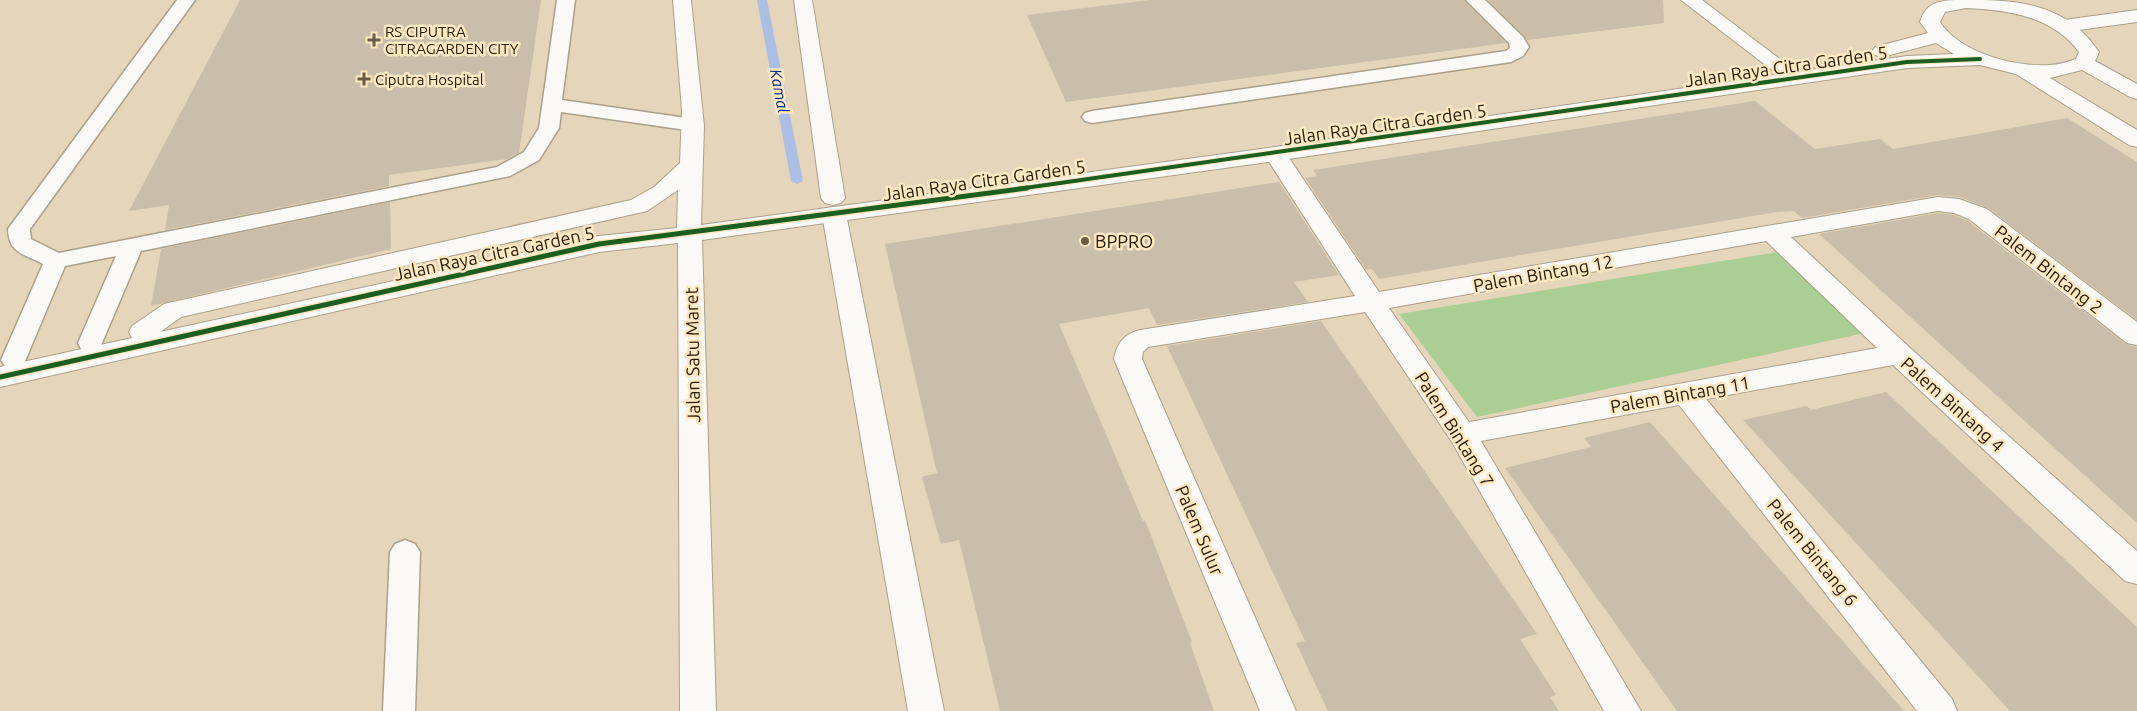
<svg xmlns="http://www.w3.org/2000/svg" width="2137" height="711" viewBox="0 0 2137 711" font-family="Ubuntu,sans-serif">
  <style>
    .green { fill: #abce94 }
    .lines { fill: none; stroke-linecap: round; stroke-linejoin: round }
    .stream { fill: #abbfe4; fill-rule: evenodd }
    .building { fill: #cabeaa }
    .lane-casing { stroke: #aba08b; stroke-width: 3 }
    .street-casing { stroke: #aba08b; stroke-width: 2 }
    .secondary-casing { stroke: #aba08b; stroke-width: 2 }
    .lane { fill: #fbf9f5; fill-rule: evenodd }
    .street { fill: #fbf9f5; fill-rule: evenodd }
    .secondary { fill: #fbf9f5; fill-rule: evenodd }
    .cycleway-far1-casing { stroke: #fee8c2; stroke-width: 6 }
    .cycleway-casing { stroke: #fee8c2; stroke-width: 8 }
    .cycleway-far1 { stroke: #1b5e20; stroke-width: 4 }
    .cycleway { stroke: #1b5e20; stroke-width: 5 }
    .poi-dot { fill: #685c47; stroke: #fee8c2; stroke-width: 2 }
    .labels { text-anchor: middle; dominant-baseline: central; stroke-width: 5; stroke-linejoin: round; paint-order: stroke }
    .far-poi-label { font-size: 15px; fill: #251b08; stroke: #fee8c2; text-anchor: start }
    .far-water-label { font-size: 16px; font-style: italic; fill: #002b83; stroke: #fee8c2 }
    .street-label { font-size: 18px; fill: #251b08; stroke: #fee8c2 }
    .poi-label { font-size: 18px; fill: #251b08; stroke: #fee8c2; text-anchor: start }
  </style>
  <rect width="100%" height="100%" fill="#e4d5bb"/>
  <path class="green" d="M1784 251 1865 333 1477 417 1399 314Z"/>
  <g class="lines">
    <path class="stream" d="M757 0H767L803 181 797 184 791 181Z"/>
  </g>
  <path class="building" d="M240 0H541L519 153 507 159 389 175V186L165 230 169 205 129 211Z
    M1150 0H1464L1506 43 1066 102 1027 15Z
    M1488 0H1663L1664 23 1527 40Z
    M1755 101 1815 149 1880 139 1893 149 2067 118 2137 162V320L1988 208 1959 197 1938 195 1802 218 1794 211 1777 212 1379 279 1372 269 1366 270 1305 178 1317 176 1313 170Z
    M1279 182 1339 275 1294 282 1308 302 1157 325 1149 308 1059 324 1143 521 1145 520 1192 642 1190 643 1214 711H1000L959 540 941 544 922 477 937 473 885 244Z
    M390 202 391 249 151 306 161 249Z
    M1938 213 1954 215 1968 221 2126 344 2137 347V523L1819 234Z
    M1321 321 1537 634 1520 639 1556 695 1550 697 1559 711H1328L1296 643 1305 641 1167 346Z
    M1886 392 2137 627V711H2010L1743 420 1807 406 1811 410Z
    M1650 422 1718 499 1904 711H1677L1505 468 1591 447 1584 438Z"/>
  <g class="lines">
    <defs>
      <path id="lane" d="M177 0H195L30 229 31 239 59 253 497 167 524 152 539 128 557 0H575L562 100 693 119 700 121 703 125 700 129 693 131 561 112 559 128 539 160 510 176 141 251 102 343 99 349 90 351 81 349 78 343 116 256 65 266 23 366 14 369 5 366 1 360 43 264C23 253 9 254 8 229Z
        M1466 0H1485L1523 37 1529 47 1523 56 1511 62 1092 123 1085 121 1082 117 1085 113 1092 111 1506 51 1510 48 1509 43Z
        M405 540 415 544 420 552 415 711H383L390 552 395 544Z"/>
      <path id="street" d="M794 0H812L845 198 841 203 833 205 825 203 821 198Z
        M1681 0H1702L1789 66 1786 70 1779 72 1772 70Z
        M2137 10V22L2064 32 2057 30 2054 26 2057 22 2064 20Z
        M1275 147 1283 149 1379 292 1938 197 1959 199 1987 209 2137 322V345L2127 343 1969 219 1954 213 1938 211 1791 237 1909 347 2137 551V584L2125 581 1893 365 1706 399 1952 699 1957 711H1917L1679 405 1481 441 1641 711H1604L1452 442 1365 312 1148 347 1143 352 1142 359 1296 711H1260L1114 359C1117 343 1124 334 1140 330L1355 296 1264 154 1267 149ZM1766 241 1877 348 1469 422 1389 308Z
        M834 207 843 209 846 214 944 711H908L822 214 825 209Z"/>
      <path id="secondary" d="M673 0H691L704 126 701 225 1275 147 1907 56 1954 54 1936 43 1882 57 1875 55 1872 51 1875 47 1928 33 1920 22C1922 15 1926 8 1933 4 1942 0 1953 0 1963 0 1997 0 2030 0 2060 16 2077 25 2088 36 2099 52L2095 61 2137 84V99L2130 97 2082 70 2050 78 2137 130V147L2129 145 2016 74 1980 65 1907 68 1275 161 702 240 716 711H680L678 243 599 252 0 387V367L132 338 129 332 132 326 164 304 631 200 654 187 680 163 682 110ZM1966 8C2008 10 2053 16 2079 52L2076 59C2067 62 2058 65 2049 65 2014 67 1960 53 1940 22L1945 12ZM678 190 677 228 599 236 160 332 181 317 647 211Z"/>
    </defs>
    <use href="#lane" class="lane-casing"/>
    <use href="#street" class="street-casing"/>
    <use href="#secondary" class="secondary-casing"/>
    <use href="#lane" class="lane"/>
    <use href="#street" class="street"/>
    <use href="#secondary" class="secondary"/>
    <defs>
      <path id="cycleway-far1" d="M1018 189 1907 62 1980 59"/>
      <path id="cycleway" d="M0 377 599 244 1027 188"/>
    </defs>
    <use href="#cycleway-far1" class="cycleway-far1-casing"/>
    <use href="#cycleway" class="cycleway-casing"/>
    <use href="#cycleway-far1" class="cycleway-far1"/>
    <use href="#cycleway" class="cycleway"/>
  </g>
  <g class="poi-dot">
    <path d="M371.5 32.5h5v5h5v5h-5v5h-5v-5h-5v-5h5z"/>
    <path d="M361.5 71.5h5v5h5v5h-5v5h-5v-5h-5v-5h5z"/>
    <circle cx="1085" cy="241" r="5"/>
  </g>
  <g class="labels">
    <g class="far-poi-label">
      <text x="385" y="31">RS CIPUTRA<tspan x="385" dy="17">CITRAGARDEN CITY</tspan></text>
      <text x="375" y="79">Ciputra Hospital</text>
    </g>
    <g class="far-water-label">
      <text transform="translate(780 91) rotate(79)">Kamal</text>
    </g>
    <g class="street-label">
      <text transform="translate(1786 66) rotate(-8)">Jalan Raya Citra Garden 5</text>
      <text transform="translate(1385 124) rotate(-8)">Jalan Raya Citra Garden 5</text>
      <text transform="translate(984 180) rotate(-8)">Jalan Raya Citra Garden 5</text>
      <text transform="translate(494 253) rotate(-12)">Jalan Raya Citra Garden 5</text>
      <text transform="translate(2049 269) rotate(38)">Palem Bintang 2</text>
      <text transform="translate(1543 273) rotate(-10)">Palem Bintang 12</text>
      <text transform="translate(692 355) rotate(-91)">Jalan Satu Maret</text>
      <text transform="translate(1680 394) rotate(-10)">Palem Bintang 11</text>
      <text transform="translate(1953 404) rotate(42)">Palem Bintang 4</text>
      <text transform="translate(1455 429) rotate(58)">Palem Bintang 7</text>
      <text transform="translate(1200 530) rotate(67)">Palem Sulur</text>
      <text transform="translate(1813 552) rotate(51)">Palem Bintang 6</text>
    </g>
    <g class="poi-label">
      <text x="1095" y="241">BPPRO</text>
    </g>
  </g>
</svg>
